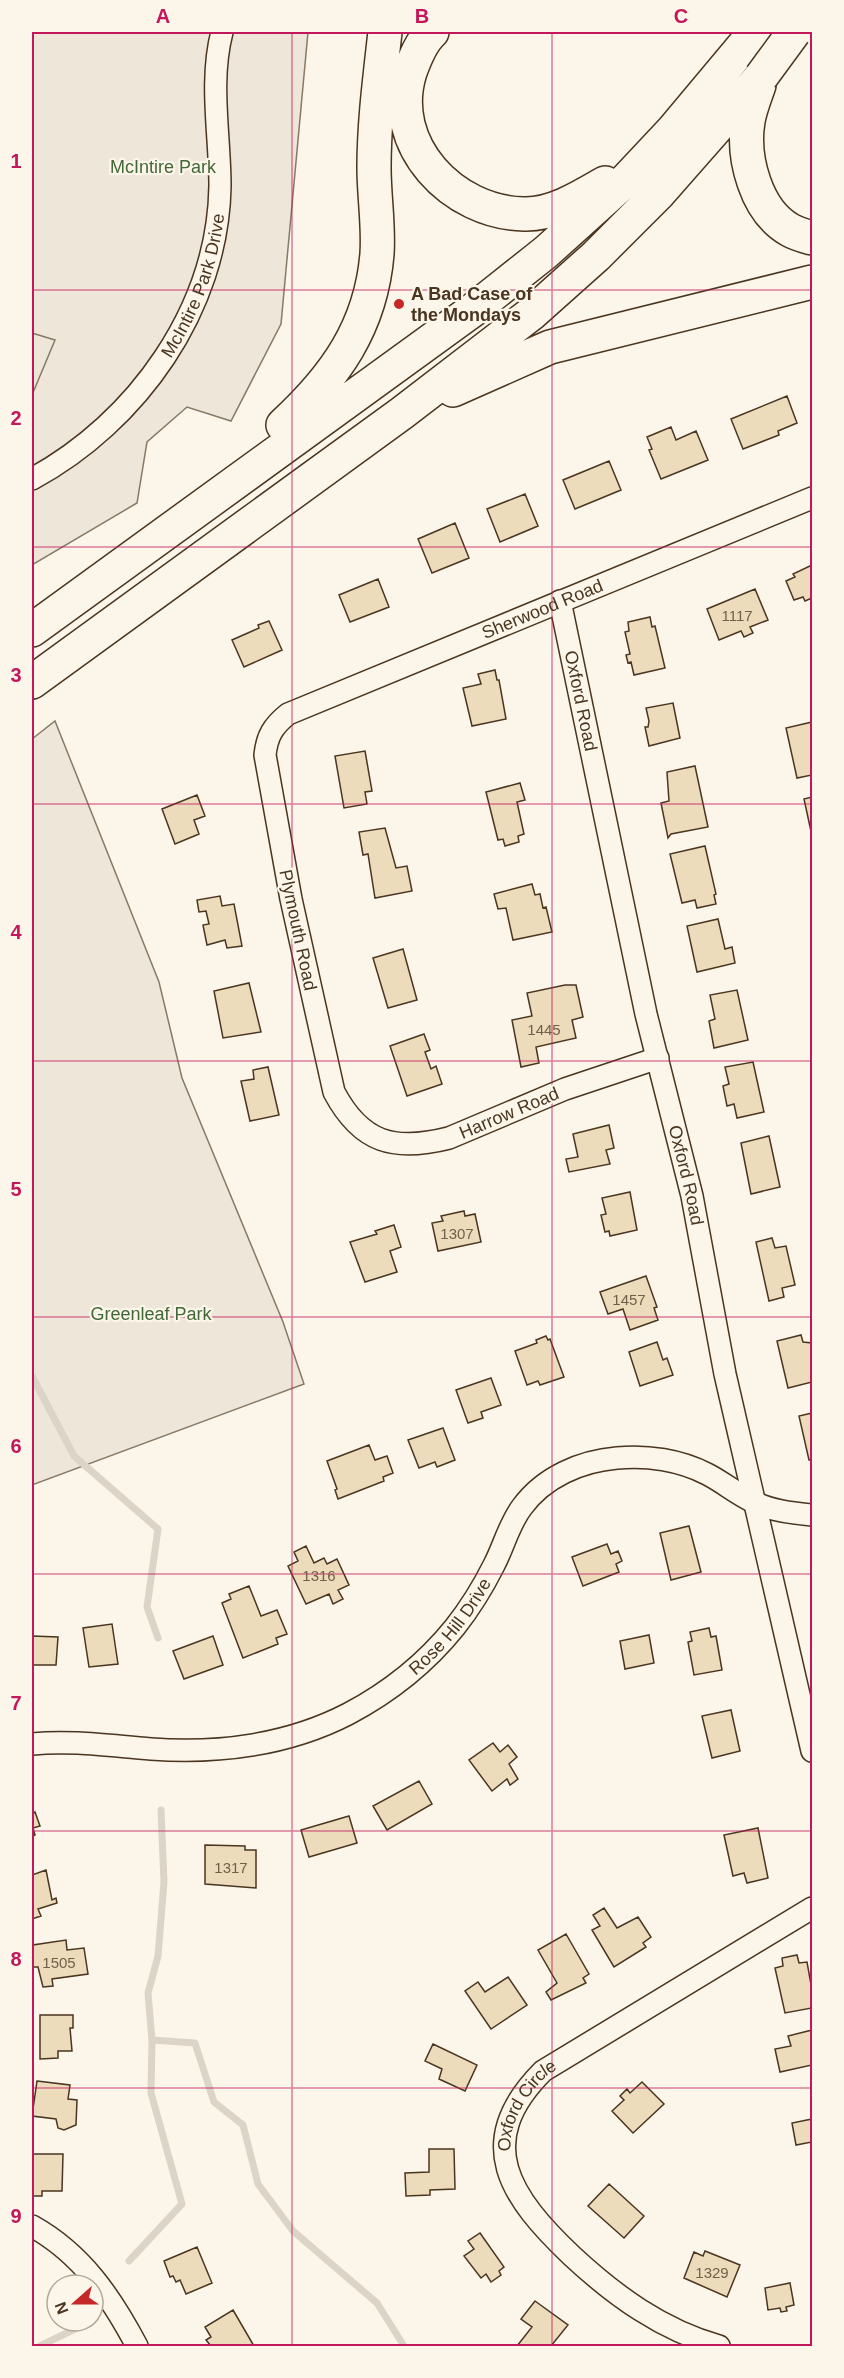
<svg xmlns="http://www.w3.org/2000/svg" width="844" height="2378" viewBox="0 0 844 2378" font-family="Helvetica,sans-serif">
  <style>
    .green { fill: #ede6d9; stroke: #887966; stroke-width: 1.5 }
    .parking { fill: #ede7d9; stroke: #887966; stroke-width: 1.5 }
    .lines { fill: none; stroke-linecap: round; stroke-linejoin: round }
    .stream { stroke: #dcd4c6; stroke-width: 7 }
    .building { fill: #ecdcbc; stroke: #4a3520; stroke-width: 1.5 }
    .minor-casing { stroke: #4a3520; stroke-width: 24 }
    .trunk-casing { stroke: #4a3520; stroke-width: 36 }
    .minor { stroke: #fbf6e9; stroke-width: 21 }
    .trunk { stroke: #fbf6e9; stroke-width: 33 }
    .trunk-bridge-casing { stroke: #4a3520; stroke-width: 36; stroke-linecap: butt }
    .trunk-bridge { stroke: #fbf6e9; stroke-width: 33 }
    .grid { fill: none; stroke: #c2185b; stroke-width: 1.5; stroke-opacity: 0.55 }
    .poi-dot { fill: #c62828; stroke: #fbf6e9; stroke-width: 2 }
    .labels { text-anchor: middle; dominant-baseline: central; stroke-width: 4.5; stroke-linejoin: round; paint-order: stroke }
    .number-label { font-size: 15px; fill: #725f47 }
    .park-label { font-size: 18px; fill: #436837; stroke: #fbf6e9 }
    .street-label { font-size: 18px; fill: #4a3520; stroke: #fbf6e9 }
    .poi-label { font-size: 18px; font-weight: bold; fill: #4a3520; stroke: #fbf6e9; text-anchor: start }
    .neatline { fill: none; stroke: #c2185b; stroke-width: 2 }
    .grid-label { font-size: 20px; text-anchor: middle; font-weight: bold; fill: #c2185b }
  </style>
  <rect width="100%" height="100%" fill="#fbf6e9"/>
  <path class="green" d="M32 32H308L281 324 231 421 187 407 147 442 137 503 32 565Z
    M55 721 159 982 182 1078 283 1322 304 1384 32 1485V739Z"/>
  <path class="parking" d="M32 333 55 340 32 395Z"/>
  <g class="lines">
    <path class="stream" d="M32 1376 74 1456 158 1529 147 1607 158 1638
      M161 1810 164 1882 158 1956 148 1993 152 2040 195 2043 214 2102 243 2125 258 2184 293 2231 377 2303 404 2346
      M129 2261 182 2204 151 2093 152 2040
      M40 2346 77 2328"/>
  </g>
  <path class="building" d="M787 396 797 423 778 431 779 435 743 449 731 419Z
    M671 427 676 440 696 431 708 460 661 479 649 450 652 449 647 437Z
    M609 461 621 490 575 509 563 480Z
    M525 494 538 526 500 542 487 509Z
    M455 523 469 558 432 573 418 539Z
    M812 565V598L805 601 803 597 794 600 786 581 795 577 793 574Z
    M378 579 389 607 350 622 339 595Z
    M755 589 768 620 750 627 753 633 744 637 741 631 719 640 707 609Z
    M650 617 652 627 655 626 665 668 634 675 631 662 628 663 626 655 630 654 625 632 629 631 628 622Z
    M269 621 282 650 244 667 232 640 259 628 258 625Z
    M495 670 497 680H499L506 719 472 726 463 688 481 684 478 674Z
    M673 703 680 738 649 746 645 727H648L649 721 646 708Z
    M812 722V775L797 778 786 728Z
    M365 751 372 791 365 792 367 804 344 808 335 756Z
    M695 766 708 827 671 834 668 838 661 803 669 801 667 772Z
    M520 783 525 800 517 802 524 834 518 836 519 842 505 846 503 839 498 840 486 792Z
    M197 795 205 816 194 820 199 834 175 844 162 809Z
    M812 797V836L804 799Z
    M385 828 396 868 407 866 412 891 375 898 368 854 363 855 359 832Z
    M705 846 716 894 714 895 716 904 697 908 695 900 682 903 670 854Z
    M532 884 535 895 540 894 543 908 546 907 552 932 513 940 506 908 498 909 494 894Z
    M220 896 222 906 234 904 242 946 227 948 225 940 207 945 203 925 209 924 206 911 199 912 197 900Z
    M718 919 725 949 732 947 735 963 697 972 687 926Z
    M403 949 417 1000 388 1008 373 958Z
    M249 983 261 1032 223 1038 214 991Z
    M565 985H576L583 1017 572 1020 576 1038 536 1047 539 1063 521 1067 512 1020 532 1016 527 993Z
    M737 990 748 1040 714 1048 709 1021 715 1019 710 995Z
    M424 1034 430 1050 425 1052 431 1069 436 1066 442 1084 407 1096 390 1046Z
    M753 1062 764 1112 737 1118 734 1104 727 1106 723 1086 729 1084 725 1067Z
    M268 1067 279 1115 250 1121 241 1081 254 1079 253 1070Z
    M609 1125 614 1148 606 1150 610 1164 569 1172 566 1159 578 1157 573 1134Z
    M769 1136 780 1187 751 1194 741 1143Z
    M630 1192 637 1230 610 1236 609 1231 605 1232 601 1215 606 1214 602 1198Z
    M464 1211 465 1216 475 1214 481 1242 438 1251 432 1223 443 1221 441 1216Z
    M394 1225 401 1247 390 1251 397 1272 365 1282 350 1242 377 1234 375 1231Z
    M772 1238 775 1248 786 1246 795 1285 782 1288 784 1297 769 1301 756 1242Z
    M646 1276 657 1307 654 1308 658 1320 630 1330 623 1309 608 1314 600 1292Z
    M801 1335 803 1342 812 1343V1382L788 1388 777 1341Z
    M546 1336 548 1340 550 1339 564 1377 540 1385 538 1381 527 1385 515 1351 537 1343 536 1340Z
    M657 1342 663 1360 667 1358 673 1375 640 1386 629 1352Z
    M491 1378 501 1405 481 1412 483 1418 468 1423 456 1390Z
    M812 1413V1460H809L799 1416Z
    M443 1428 455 1460 437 1467 435 1462 419 1468 408 1440Z
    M369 1445 375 1460 387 1456 393 1473 383 1477 384 1481 338 1499 335 1490 337 1489 327 1461Z
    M689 1526 701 1572 671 1580 660 1533Z
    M607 1544 611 1554 618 1551 622 1561 616 1564 619 1572 583 1586 572 1557Z
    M306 1546 314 1563 324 1558 327 1564 337 1559 349 1585 338 1590 343 1599 333 1604 329 1594 306 1604 288 1566 298 1561 294 1552Z
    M249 1586 261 1616 277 1610 287 1634 276 1638 278 1644 243 1658 222 1603 231 1599 229 1594Z
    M112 1624 118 1664 89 1667 83 1628Z
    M709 1628 711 1637 716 1636 722 1670 694 1675 688 1642 692 1641 690 1632Z
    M649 1635 654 1663 625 1669 620 1641Z
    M32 1636 58 1637 56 1665H32Z
    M213 1636 223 1665 184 1679 173 1651Z
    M731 1710 740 1751 712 1758 702 1716Z
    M493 1743 500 1752 508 1745 517 1757 509 1764 518 1779 510 1785 507 1779 492 1791 469 1760Z
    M419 1781 432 1804 387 1830 373 1806Z
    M35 1812 40 1826 33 1828 35 1835 32 1837V1814Z
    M349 1816 357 1843 309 1857 301 1830Z
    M758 1828 768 1878 747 1883 744 1873 733 1876 724 1835Z
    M205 1845 245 1846V1850H256V1888L205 1884Z
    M46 1870 52 1900 56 1898 57 1903 38 1909 41 1916 32 1919V1875Z
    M604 1908 617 1928 638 1917 651 1937 643 1943 646 1947 614 1967 592 1930 600 1926 593 1915Z
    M566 1934 589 1974 583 1978 586 1983 551 2000 546 1992 557 1983 538 1950Z
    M66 1940 67 1950 84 1948 88 1974 52 1979 53 1986 43 1987 38 1967H33V1945Z
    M797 1955 799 1963 807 1962 812 1990V2008L785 2013 775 1968 783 1966 782 1958Z
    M508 1977 527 2005 491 2029 465 1991 478 1982 485 1992Z
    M40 2015H73V2028H70L72 2051H58V2058L40 2059Z
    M812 2030V2065L780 2072 775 2049 791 2046 788 2036Z
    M433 2044 477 2065 465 2091 439 2079 442 2069 425 2061Z
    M37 2081 70 2085 68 2099 77 2100 76 2125 64 2130 58 2128 56 2119 32 2116Z
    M642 2082 664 2104 633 2133 612 2111 624 2100 620 2096 627 2089 630 2093Z
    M812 2119V2142L796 2145 792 2123Z
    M429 2149H454L455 2189 430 2190V2195L406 2196 405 2173 429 2172Z
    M32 2154H63L62 2191H42V2196H33Z
    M609 2184 644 2216 624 2238 588 2206Z
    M480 2233 504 2267 499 2271 501 2275 491 2282 486 2274 481 2278 464 2256 474 2249 468 2241Z
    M197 2247 212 2283 186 2294 180 2280 176 2282 173 2276 170 2277 164 2261Z
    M705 2251 740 2265 727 2297 684 2278 694 2252 703 2256Z
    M790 2283 794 2305 786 2307 787 2311 781 2312 780 2308 768 2310 765 2288Z
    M535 2301 568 2325 551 2346H517L532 2327 521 2319Z
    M233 2310 254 2346H211L206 2340 211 2337 205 2327Z"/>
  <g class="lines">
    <defs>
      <g id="minor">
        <path id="s1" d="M32 479C137 422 218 309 220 186 220 135 209 82 222 32"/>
        <path id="s2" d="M560 601 646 1014 692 1196 725 1374 812 1751"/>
        <path id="s3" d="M658 1058 565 1089 449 1138C394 1152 361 1143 334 1092L291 899 265 755C267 736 273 726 288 714L812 498"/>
        <path id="s4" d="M32 1744C72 1740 111 1746 151 1749 218 1754 288 1745 348 1714 388 1693 426 1663 455 1627 470 1608 483 1587 494 1565 504 1546 509 1524 522 1507 544 1477 581 1461 617 1458 647 1455 680 1460 707 1474 723 1482 738 1495 754 1502 772 1511 793 1513 812 1515"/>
        <path d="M32 2226C82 2254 111 2297 137 2346"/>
        <path id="s5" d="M719 2346C662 2330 615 2296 572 2256 511 2198 471 2143 543 2071L812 1908"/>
      </g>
      <path id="trunk" d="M432 32C421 42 415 58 410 72 387 145 453 213 524 214 552 215 581 197 605 183
        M759 85C755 97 750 109 748 121 742 158 756 211 790 230 797 234 805 236 812 238
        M453 390 550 347 812 282
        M283 425C335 377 371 327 377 254 379 226 374 196 374 168 374 122 380 77 385 32
        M32 630 473 310 546 252 627 179 673 130 755 32
        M32 682 402 413 531 314 596 256 658 194 761 77"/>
    </defs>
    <use href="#minor" class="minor-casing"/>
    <use href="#trunk" class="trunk-casing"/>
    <use href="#minor" class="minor"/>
    <use href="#trunk" class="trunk"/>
    <defs>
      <path id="trunk-bridge" d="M761 77 794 32"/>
    </defs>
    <use href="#trunk-bridge" class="trunk-bridge-casing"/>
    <use href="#trunk-bridge" class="trunk-bridge"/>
  </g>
  <path class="grid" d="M292 32V2346M552 32V2346M32 290H812M32 547H812M32 804H812M32 1061H812M32 1317H812M32 1574H812M32 1831H812M32 2088H812"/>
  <circle class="poi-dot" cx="399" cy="304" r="6"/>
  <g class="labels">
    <g class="number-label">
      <text x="737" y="615">1117</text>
      <text x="544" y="1029">1445</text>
      <text x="457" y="1233">1307</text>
      <text x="629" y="1299">1457</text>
      <text x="319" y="1575">1316</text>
      <text x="231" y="1867">1317</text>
      <text x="59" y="1962">1505</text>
      <text x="712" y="2272">1329</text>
    </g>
    <g class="park-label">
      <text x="163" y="167">McIntire Park</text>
      <text x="151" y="1314">Greenleaf Park</text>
    </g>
    <g class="street-label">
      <text stroke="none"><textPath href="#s1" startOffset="260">McIntire Park Drive</textPath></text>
      <text stroke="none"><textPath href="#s3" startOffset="1029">Sherwood Road</textPath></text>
      <text stroke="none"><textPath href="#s2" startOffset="102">Oxford Road</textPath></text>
      <text transform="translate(298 930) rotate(78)">Plymouth Road</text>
      <text transform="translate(509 1113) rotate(-23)">Harrow Road</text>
      <text stroke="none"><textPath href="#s2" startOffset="588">Oxford Road</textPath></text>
      <text stroke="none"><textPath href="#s4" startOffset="458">Rose Hill Drive</textPath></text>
      <text stroke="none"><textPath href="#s5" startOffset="354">Oxford Circle</textPath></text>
    </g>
    <g class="poi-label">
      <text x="411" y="294">A Bad Case of<tspan x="411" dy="21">the Mondays</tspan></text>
    </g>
  </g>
  <rect width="844" height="2378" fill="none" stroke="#fbf6e9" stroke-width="66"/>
  <g transform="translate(75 2303) rotate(249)"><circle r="28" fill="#fbf6e9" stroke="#b4a999" stroke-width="1.5"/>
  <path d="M0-4.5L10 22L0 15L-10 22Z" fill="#c62828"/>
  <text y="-9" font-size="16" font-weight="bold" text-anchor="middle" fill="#4a3520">N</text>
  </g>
  <rect x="33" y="33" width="778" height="2312" class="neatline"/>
  <g class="grid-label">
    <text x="163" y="23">A</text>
    <text x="422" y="23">B</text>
    <text x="681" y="23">C</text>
    <text x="16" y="168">1</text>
    <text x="16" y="425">2</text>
    <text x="16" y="682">3</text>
    <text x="16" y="939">4</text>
    <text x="16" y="1196">5</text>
    <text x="16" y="1453">6</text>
    <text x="16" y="1710">7</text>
    <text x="16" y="1966">8</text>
    <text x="16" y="2223">9</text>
  </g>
</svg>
